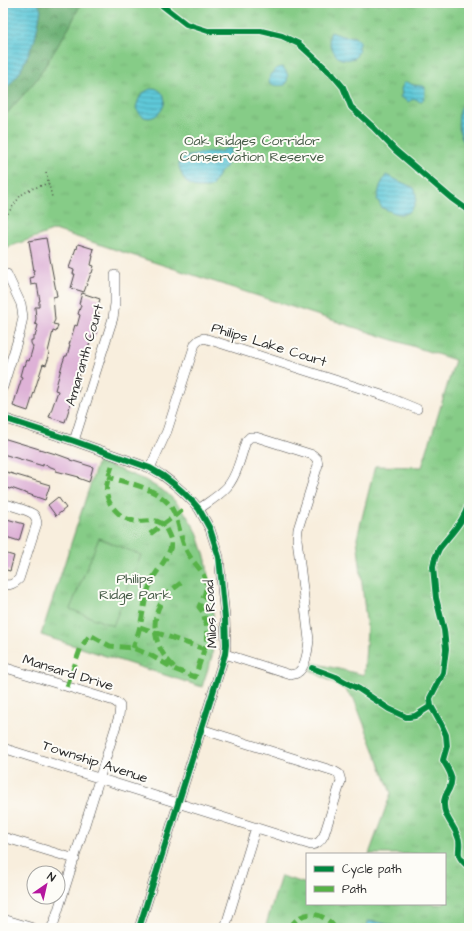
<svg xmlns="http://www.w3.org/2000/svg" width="472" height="931" viewBox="0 0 472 931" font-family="'Architects Daughter',sans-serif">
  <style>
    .grass { fill: url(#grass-tufts); stroke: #587c59 }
    .forest { fill: url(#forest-crowns); stroke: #4c6e50 }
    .pitch { fill: #86cc87; stroke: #587c59 }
    .water { fill: url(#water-rules); stroke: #447a82 }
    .building { fill: #deb2d7 }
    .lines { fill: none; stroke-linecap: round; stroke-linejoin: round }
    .minor-casing { stroke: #4a4846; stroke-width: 10 }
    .path { stroke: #4a4846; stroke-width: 1.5; stroke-dasharray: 1 3; stroke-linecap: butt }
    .minor { stroke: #fff; stroke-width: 9 }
    .quiet { stroke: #56b246; stroke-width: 5; stroke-dasharray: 10 5; stroke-linecap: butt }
    .cycleway-casing { stroke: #fdfcf7; stroke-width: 8 }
    .cycleway { stroke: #00873e; stroke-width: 6 }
    .labels { text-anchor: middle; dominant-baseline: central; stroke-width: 4; stroke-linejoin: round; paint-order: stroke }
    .park-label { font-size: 14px; fill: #465b47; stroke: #fdfcf7 }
    .street-label { font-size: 14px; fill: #2b2b2b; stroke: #fdfcf7 }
  </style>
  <defs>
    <pattern id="grass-tufts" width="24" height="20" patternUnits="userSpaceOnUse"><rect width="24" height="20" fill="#86cc87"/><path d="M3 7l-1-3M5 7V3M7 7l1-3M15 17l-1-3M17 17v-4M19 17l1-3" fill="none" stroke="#74af75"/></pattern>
    <pattern id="forest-crowns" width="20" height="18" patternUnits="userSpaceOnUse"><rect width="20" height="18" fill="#6cb074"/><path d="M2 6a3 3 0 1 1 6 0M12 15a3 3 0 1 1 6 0" fill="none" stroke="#598f5f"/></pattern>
    <pattern id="water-rules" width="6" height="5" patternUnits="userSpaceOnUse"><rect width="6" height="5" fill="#5ec9d9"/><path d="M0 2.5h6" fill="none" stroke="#4ea3b0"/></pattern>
  </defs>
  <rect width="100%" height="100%" fill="#fdfcf7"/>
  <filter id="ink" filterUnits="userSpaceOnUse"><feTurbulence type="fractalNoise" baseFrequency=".025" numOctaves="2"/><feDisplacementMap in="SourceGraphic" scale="8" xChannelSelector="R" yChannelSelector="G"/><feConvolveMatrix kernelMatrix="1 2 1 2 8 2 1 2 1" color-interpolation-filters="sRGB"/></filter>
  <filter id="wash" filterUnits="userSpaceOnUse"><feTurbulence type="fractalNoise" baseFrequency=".012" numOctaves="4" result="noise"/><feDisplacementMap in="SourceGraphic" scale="16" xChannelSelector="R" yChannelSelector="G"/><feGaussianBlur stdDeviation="0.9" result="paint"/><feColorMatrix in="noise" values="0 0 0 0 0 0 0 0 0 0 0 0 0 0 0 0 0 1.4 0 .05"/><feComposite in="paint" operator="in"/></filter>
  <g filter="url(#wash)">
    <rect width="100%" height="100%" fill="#f8eedd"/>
    <path class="grass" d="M3 3H469V928H265L281 876 307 884V904H445V854H369L391 793 354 699 344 689 310 670 313 663 364 675 367 630 357 538 375 466 422 467 455 360 55 230 3 249Z
      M98 461 145 480 168 494 184 511 197 532 206 560 213 614 214 633 212 656 202 687 41 635Z"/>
    <path class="forest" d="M3 3H81L70 26 37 79 3 118Z"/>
    <path class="pitch" d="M99 538 141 555 113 626 70 609Z"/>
    <path class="water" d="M3 3H38L41 10 35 39 20 72 3 93Z
      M331 32 342 36 354 37 360 41 358 47 359 51 355 58C350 59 345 61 339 58 335 56 329 43 329 39 329 36 330 35 331 32Z
      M282 67C289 72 289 79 285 85 279 86 274 86 269 83 269 75 274 68 282 67Z
      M407 82 413 85 423 86 425 87C425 93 426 99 420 102L416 99 411 100 409 102 400 97 402 94 401 89 404 83Z
      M154 88C181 96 150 136 136 108 139 96 142 91 154 88Z
      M469 94V150C461 141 457 126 459 114 460 108 466 100 469 94Z
      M230 148 231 149V152L226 167 219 174 212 186 209 188H197L187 183 183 177 179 167V161L185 157 207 152H220L223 150Z
      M386 175 414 188C420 198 413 215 401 214 395 214 388 210 382 208L377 199 380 186Z
      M368 921 378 922 401 928H367Z"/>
    <g id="blocks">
      <path class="building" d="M46 238 57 296 53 297 55 320 53 324 58 325 56 332 53 331 48 352H49L48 357H49L46 365 43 364 28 411 13 406 22 377 20 376 23 365 25 366 27 360 29 361 33 347 31 343V340H33V337H35L38 325 35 324 36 319 35 307H39V301H40L37 284 31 285 30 278 34 277 33 271H34L29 241Z
        M78 244 94 249 92 256H93L91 265 94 266 92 273H91L84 292 71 288 75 274H73L74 270 69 268 76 248 77 249Z
        M82 293 100 299 96 313H99L97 319 99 320 96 329H97L95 337 92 336 88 349H86L85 354 82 363H83L76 386 80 387 77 394 74 393 65 422 49 417 58 391 55 390 62 365 65 356H67L70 345H69L75 325 77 326 80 315 78 314 81 305 79 304Z
        M3 438 59 455 70 459V460L93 467 89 482 78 478 79 477 56 471V469L43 464V466L3 454Z
        M3 471 50 485 45 500 11 488 10 489 3 487Z
        M58 497 66 508 56 516 48 505Z
        M3 519 7 521V519L24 524 19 541 3 536Z
        M4 553 14 556 10 571 3 569V556Z"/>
    </g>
  </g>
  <g filter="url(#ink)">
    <use href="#blocks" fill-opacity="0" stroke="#4a4846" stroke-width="1"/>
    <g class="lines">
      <defs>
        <path id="minor" d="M3 387 20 332 23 317 21 304 7 274
          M3 418 74 441 150 468 162 475 175 485 183 492 193 502 199 509 210 529 219 557 225 618 226 645 225 654 139 928
          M74 441 113 318 115 304V275
          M150 468 167 431 195 344 199 340 204 338 388 397 417 409
          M3 503C11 506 26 509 33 514 36 516 36 519 37 523L19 579C14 584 10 586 3 584
          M199 509C207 503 217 497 224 490 236 480 241 456 246 441L250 437H256L313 455 317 459 318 465 298 529 297 539 309 640C308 649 306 668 297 673 296 674 292 674 291 675L225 654
          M3 667 114 701 117 703 120 706 119 716 54 923 51 928
          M3 748 311 845C318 844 321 841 324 835L341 781 339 774 334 771 201 729
          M3 837 75 859
          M3 919 33 928
          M225 928 256 827"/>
      </defs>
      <use href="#minor" class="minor-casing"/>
      <path class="path" d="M46 172 52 197
        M3 220 21 195 31 189 49 183
        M3 261 5 267"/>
      <use href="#minor" class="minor"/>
      <path class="quiet" d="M112 466C106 485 101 497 118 513 122 517 128 520 134 521 145 523 157 516 165 527 167 531 170 536 171 541 173 552 158 569 153 578 146 592 144 607 141 622 139 631 136 640 133 648
        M150 534 184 509
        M140 627 204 649
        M174 667C169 662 164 656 161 650 152 633 153 612 165 597 169 591 176 587 181 583
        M67 687 81 647 90 635 110 646 133 648 150 655 176 670 195 677 206 644 207 636 206 624 203 612 199 607C202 600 207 592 206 584 205 572 195 565 189 555 178 539 181 517 167 502 152 487 128 483 108 477
        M290 928C301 908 323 911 335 928"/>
      <defs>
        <path id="cycleway" d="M159 3 186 24 208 31H261L282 36 299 44 332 74 343 87 351 107 373 127 395 150 451 198 469 211
          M3 418 74 441 150 468 162 475 175 485 183 492 193 502 199 509 210 529 219 557 225 618 226 645 225 654 139 928
          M469 499C467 519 451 533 439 549L435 558 433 567 436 598 444 630 446 649 443 673 430 698 431 706 441 724 446 735 447 746 443 760C449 771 455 777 449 789 446 794 444 798 444 803 443 816 454 825 458 837 461 843 458 849 459 855 461 861 465 864 469 867
          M312 668 336 677 347 683 359 689 389 709 406 717H409L415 716 431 706"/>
      </defs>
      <use href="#cycleway" class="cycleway-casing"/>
      <use href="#cycleway" class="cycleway"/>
    </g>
  </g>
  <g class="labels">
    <g class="park-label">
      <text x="252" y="141">Oak Ridges Corridor<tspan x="252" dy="16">Conservation Reserve</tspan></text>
      <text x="135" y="579">Philips<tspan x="135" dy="16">Ridge Park</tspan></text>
    </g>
    <g class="street-label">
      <text transform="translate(269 345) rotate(17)">Philips Lake Court</text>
      <text transform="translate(85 355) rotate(-74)">Amaranth Court</text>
      <text transform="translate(211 614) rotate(-93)">Milos Road</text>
      <text transform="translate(68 673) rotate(17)">Mansard Drive</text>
      <text transform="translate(95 762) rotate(18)">Township Avenue</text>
    </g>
  </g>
  <rect width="472" height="931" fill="none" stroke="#fdfcf7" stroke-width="16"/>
  <rect x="306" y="853" width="140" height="52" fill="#fdfcf7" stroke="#a9a8a5"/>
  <rect x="314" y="866" width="20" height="6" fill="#00873e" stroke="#a9a8a5"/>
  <text x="342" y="873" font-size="12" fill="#2b2b2b">Cycle path</text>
  <rect x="314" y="886" width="20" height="6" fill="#56b246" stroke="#a9a8a5"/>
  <text x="342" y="893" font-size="12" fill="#2b2b2b">Path</text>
  <g transform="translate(46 885) rotate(34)"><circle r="19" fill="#fdfcf7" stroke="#a9a8a5"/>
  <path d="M0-3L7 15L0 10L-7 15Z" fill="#b5179e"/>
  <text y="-6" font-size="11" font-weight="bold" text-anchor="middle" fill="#2b2b2b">N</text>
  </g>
</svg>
